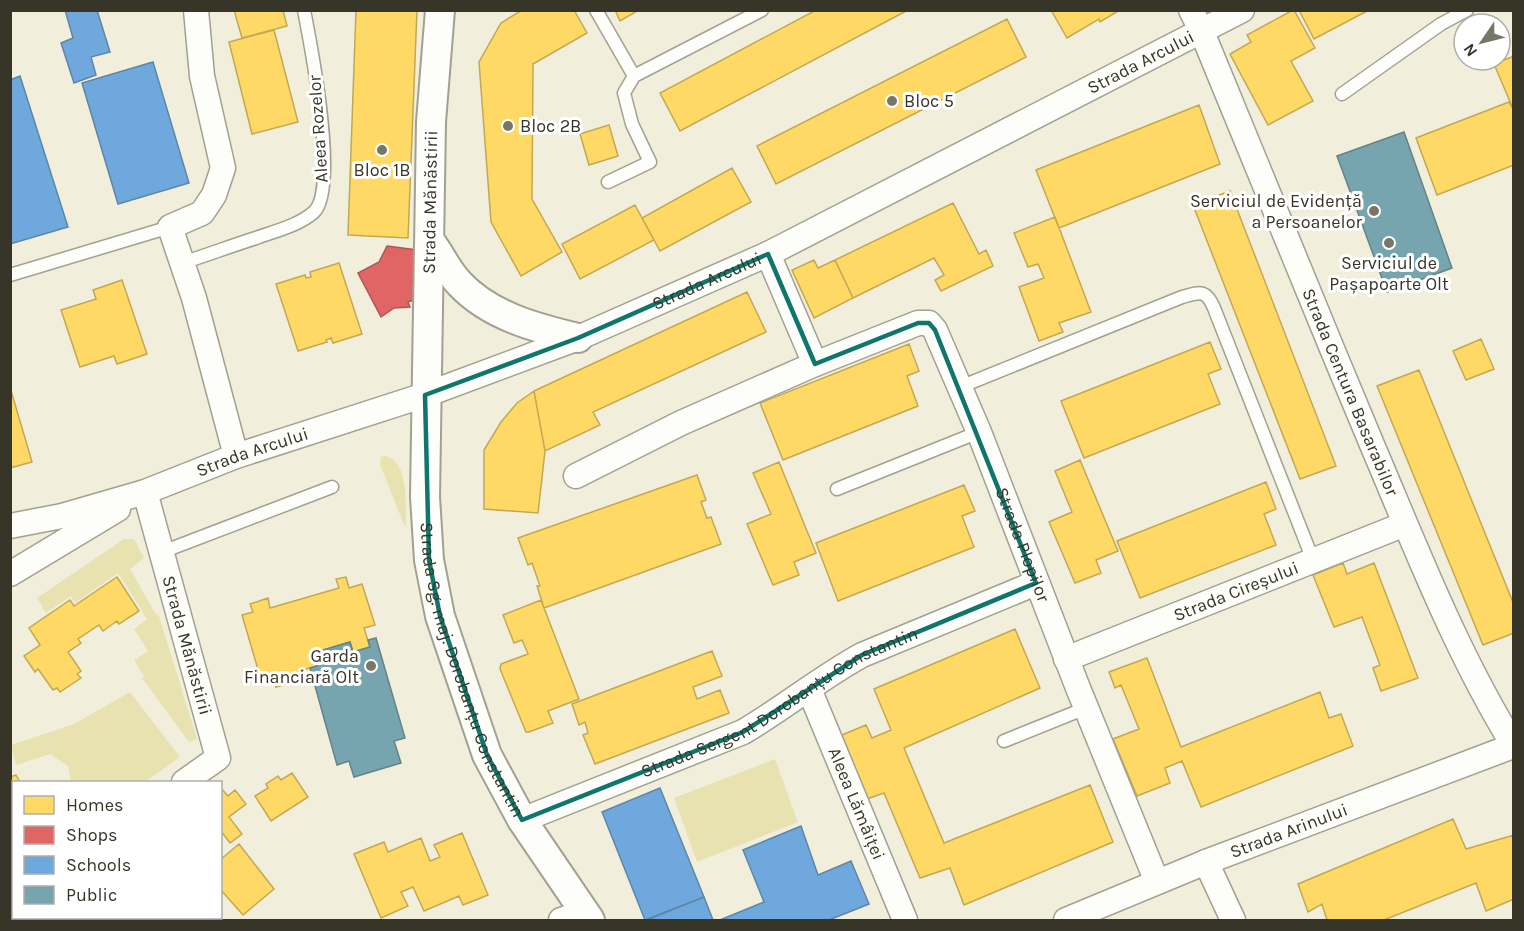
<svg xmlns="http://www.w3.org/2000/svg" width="1524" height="931" viewBox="0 0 1524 931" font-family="Karla,sans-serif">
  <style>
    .green { fill: #e8e2b0 }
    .homes { fill: #ffd966; stroke: #c3a853; stroke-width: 1.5 }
    .shops { fill: #e06666; stroke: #ad5753; stroke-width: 1.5 }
    .schools { fill: #6fa8dc; stroke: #5e86a6; stroke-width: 1.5 }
    .public { fill: #76a5af; stroke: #638386; stroke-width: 1.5 }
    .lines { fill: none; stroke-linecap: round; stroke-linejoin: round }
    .service-casing { stroke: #a2a191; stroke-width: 15 }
    .minor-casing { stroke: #a2a191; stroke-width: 27 }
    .tertiary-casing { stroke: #a2a191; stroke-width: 32 }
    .service { stroke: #fdfdfa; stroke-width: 12 }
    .minor { stroke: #fdfdfa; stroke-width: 24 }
    .tertiary { stroke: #fdfdfa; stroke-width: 28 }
    .marked { fill: none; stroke: #0f766e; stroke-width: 4.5; stroke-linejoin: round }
    .poi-dot { fill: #787666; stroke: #fff; stroke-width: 2 }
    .labels { text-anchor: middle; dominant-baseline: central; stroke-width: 6; stroke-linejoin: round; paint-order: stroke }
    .street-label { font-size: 18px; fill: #373527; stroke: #fff }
    .poi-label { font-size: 18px; fill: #373527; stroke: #fff; text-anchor: start }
  </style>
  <rect width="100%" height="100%" fill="#f1efdb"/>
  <path class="green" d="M385 456C410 461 405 506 406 525H404L380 464 381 457Z
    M124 539H134L144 558 130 569 155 613 159 616 197 739 189 742 142 678 144 676 134 660 148 651 134 629 147 619 118 573 75 603 71 596 46 613 37 598Z
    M130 692 180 757 145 782H71L68 766 50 754 16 765 11 745 74 724Z
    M775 759 798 822 697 862 674 798Z"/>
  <path class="homes" d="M234 10H283L287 26 242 38Z
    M356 10H417L408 238 348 235Z
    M574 10 587 33 533 64 532 199 562 252 521 276 491 222 479 62 501 23 522 10Z
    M615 10H639L620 21Z
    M816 10H908L680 131 660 93Z
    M1051 10H1120L1100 22 1099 19 1067 38Z
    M1293 10H1294L1315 48 1291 61 1313 101 1268 125 1230 54 1251 42 1247 35Z
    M1299 10H1369L1314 39Z
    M1007 19 1026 57 776 184 757 146Z
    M274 30 298 122 252 134 229 42Z
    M1514 56V111L1494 64Z
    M1509 102 1514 111V165L1437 195 1416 138Z
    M1199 105 1220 164 1059 228 1036 170Z
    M609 125 618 156 589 165 580 134Z
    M732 168 751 202 660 251 642 218Z
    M1230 191 1336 466 1300 479 1193 205Z
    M953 203 979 254 986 250 993 266 941 291 935 280 944 275 934 258 853 298 835 260Z
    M635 205 654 240 580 279 562 244Z
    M1055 217 1091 312 1059 323 1063 332 1039 341 1019 287 1044 278 1038 264 1028 267 1014 233Z
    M814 260 818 268 835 260 853 298 814 318 792 270Z
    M339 263 362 334 333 343 331 338 326 340 327 342 298 351 276 284 305 275 306 278 311 277 310 272Z
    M122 280 147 354 117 364 114 356 80 367 61 310 96 299 93 290Z
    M747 292 766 332 593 412 600 425 545 451 534 391Z
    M1481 339 1494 369 1466 380 1453 351Z
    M1210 342 1221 369 1208 374 1220 404 1084 458 1061 401Z
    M909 344 919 371 907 376 918 406 783 460 760 403Z
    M1419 370 1514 605V633L1483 645 1377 386Z
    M10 387 32 462 10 468Z
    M534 391 545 451 538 513 484 509V450L501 422 517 403Z
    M1080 460 1118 551 1096 560 1101 573 1075 583 1049 522 1072 512 1055 471Z
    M779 462 816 553 794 562 799 575 773 585 747 524 771 514 753 473Z
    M697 475 706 500 701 502 707 518 711 517 721 544 544 608 537 586H540L532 563 528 565 518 538Z
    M1266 482 1276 509 1264 514 1276 545 1140 598 1117 541Z
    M964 485 975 511 962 516 974 547 838 601 816 543Z
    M1343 563 1347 574 1374 563 1418 678 1381 691 1373 668 1380 665 1362 617 1334 627 1313 575Z
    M117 577 139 611 119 624 117 621 103 631 99 625 78 639 81 643 68 652 81 671 77 674 81 678 60 692 57 688 53 690 38 669 35 672 24 656 40 645 29 628 70 600 74 606Z
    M346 577 349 588 362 584 375 625 364 628 370 647 353 652 350 642 313 653 317 666 293 673 295 682 276 687 274 680 262 683 242 615 253 612 250 604 268 598 270 608 339 588 336 579Z
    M541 600 579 699 548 711 553 723 529 732H526L500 669 501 664 528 654 522 640 514 643 503 615Z
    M1015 629 1040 688 904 748 944 843 1090 785 1113 842 964 905 950 868 920 878 884 793 861 801 837 737 866 725 872 738 891 730 874 689Z
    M712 651 722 676 693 687 697 699 720 690 729 713 595 764 583 735 588 733 585 722 579 725 572 704Z
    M1147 658 1181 747 1320 692 1329 718 1341 714 1353 746 1201 807 1182 761 1165 768 1170 783 1137 796 1113 739 1139 729 1121 685 1115 688 1109 672Z
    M292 773 308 797 271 821 255 796 268 788 266 784 278 776 281 780Z
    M16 775 20 782H14V829L10 830V777Z
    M220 787 228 796 235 790 246 804 229 817 242 834 230 843 220 830Z
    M1453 819 1466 849 1514 835V899L1486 911 1476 883 1384 920H1327L1322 904 1308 912 1298 884Z
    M462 833 488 895 463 905 459 896 424 911 413 887 401 892 408 906 381 918 354 854 384 842 388 852 421 838 430 861 440 857 434 845Z
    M239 844 274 889 243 915 220 889V860Z
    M129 918H173L175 920H130Z"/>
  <path class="shops" d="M387 246 417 250V299L408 302 410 307 394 308 381 317 358 273 379 262Z"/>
  <path class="schools" d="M65 10H97L110 52 91 57 96 75 74 83 61 43 73 38Z
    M153 62 189 183 118 204 82 83Z
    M20 76 68 227 10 244V80Z
    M660 788 704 897 645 920 602 812Z
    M801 826 818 875 851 861 869 904 829 920H720L764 902 743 850Z
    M704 897 713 920H647Z"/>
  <path class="public" d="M1404 132 1452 268 1387 292 1337 156Z
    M376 638 405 738 394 741 401 763 354 777 349 761 337 765 310 668 317 666 313 653 350 642 353 652 370 647 368 640Z"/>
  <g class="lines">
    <defs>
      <path id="service" d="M596 10 634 76
        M1342 94 1441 24 1467 10
        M608 182 650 162 632 124 624 93 634 76 762 10
        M182 263C207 255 231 246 256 238 275 231 298 226 314 212 339 188 311 46 304 10
        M10 275 170 227
        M960 387 1182 297C1200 292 1206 289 1214 308L1313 560
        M837 489 979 432
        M162 552 332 487
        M1004 741 1086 708"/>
      <g id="minor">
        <path d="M196 10 202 76 223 168 214 195 202 213 170 227 194 298 236 456"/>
        <path id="s1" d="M1191 10 1202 32C1259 170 1315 309 1373 447 1416 548 1456 652 1514 746"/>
        <path d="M768 254 815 364"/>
        <path id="s2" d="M576 476 681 423 815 364 918 323H929L935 330 979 432 1078 688 1157 882"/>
        <path id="s3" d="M145 492 218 758 184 782"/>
        <path id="s4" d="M10 526 62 516 145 492 236 456 425 395 578 338 768 254 1242 10"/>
        <path d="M10 574 118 509"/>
        <path id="s5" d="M1066 659 1405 524"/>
        <path id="s6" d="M809 689 905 920"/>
        <path id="s7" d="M522 820 743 732C784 708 820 678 862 655L1036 583"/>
        <path d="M1206 862 1233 920"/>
        <path d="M10 910 14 908"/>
        <path d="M561 920 584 912"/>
        <path id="s8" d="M1066 920 1206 862 1513 746"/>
      </g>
      <g id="tertiary">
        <path id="s9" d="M440 10 431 122 425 497 429 560 440 616 487 755 522 820 590 920"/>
        <path d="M430 241C441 255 447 271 460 284 490 316 536 328 578 338"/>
      </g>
    </defs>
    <use href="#service" class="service-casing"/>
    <use href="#minor" class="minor-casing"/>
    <use href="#tertiary" class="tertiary-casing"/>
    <use href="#service" class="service"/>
    <use href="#minor" class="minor"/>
    <use href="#tertiary" class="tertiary"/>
  </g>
  <path class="marked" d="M768 254 815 364 918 323H929L935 330 1036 583 862 655 743 732 522 820 487 755 440 616 429 560 425 395 578 338Z"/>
  <g class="poi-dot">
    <circle cx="892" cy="101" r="6"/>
    <circle cx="508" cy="126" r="6"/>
    <circle cx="382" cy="150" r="6"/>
    <circle cx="1374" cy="211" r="6"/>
    <circle cx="1389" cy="243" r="6"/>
    <circle cx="371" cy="666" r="6"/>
  </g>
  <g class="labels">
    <g class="street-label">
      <text stroke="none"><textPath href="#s4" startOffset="1226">Strada Arcului</textPath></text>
      <text transform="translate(318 129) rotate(-94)">Aleea Rozelor</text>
      <text transform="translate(430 202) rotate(-89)">Strada Mănăstirii</text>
      <text stroke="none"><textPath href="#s4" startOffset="740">Strada Arcului</textPath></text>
      <text stroke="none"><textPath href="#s1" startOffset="414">Strada Centura Basarabilor</textPath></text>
      <text stroke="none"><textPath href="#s4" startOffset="254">Strada Arcului</textPath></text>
      <text stroke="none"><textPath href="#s2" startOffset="627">Strada Plopilor</textPath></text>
      <text stroke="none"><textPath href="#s5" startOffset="183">Strada Cireșului</textPath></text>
      <text stroke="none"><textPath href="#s3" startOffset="159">Strada Mănăstirii</textPath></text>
      <text stroke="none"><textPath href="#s9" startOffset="668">Strada Sg. maj. Dorobanțu Constantin</textPath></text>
      <text stroke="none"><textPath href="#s7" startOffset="284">Strada Sergent Dorobanțu Constantin</textPath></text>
      <text stroke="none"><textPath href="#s6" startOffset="124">Aleea Lămâiței</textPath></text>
      <text stroke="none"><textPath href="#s8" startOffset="240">Strada Arinului</textPath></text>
    </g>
    <g class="poi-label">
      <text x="904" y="101">Bloc 5</text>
      <text x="520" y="126">Bloc 2B</text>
      <text x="382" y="170" text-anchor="middle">Bloc 1B</text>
      <text x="1362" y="201" text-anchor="end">Serviciul de Evidență<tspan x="1362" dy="21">a Persoanelor</tspan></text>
      <text x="1389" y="263" text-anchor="middle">Serviciul de<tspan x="1389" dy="21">Pașapoarte Olt</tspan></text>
      <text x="359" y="656" text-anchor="end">Garda<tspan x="359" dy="21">Financiară Olt</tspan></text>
    </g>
  </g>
  <rect width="1524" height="931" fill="none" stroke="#373527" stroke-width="24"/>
  <rect x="12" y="781" width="210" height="138" fill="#ffffff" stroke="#afaea9" stroke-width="1.5"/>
  <rect x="24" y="796" width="30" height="18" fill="#ffd966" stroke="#afaea9" stroke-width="1.5"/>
  <text x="66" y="811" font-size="18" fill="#373527">Homes</text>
  <rect x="24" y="826" width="30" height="18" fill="#e06666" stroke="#afaea9" stroke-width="1.5"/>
  <text x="66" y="841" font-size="18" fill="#373527">Shops</text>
  <rect x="24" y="856" width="30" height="18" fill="#6fa8dc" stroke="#afaea9" stroke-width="1.5"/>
  <text x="66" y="871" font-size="18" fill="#373527">Schools</text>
  <rect x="24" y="886" width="30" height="18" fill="#76a5af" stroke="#afaea9" stroke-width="1.5"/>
  <text x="66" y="901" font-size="18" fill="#373527">Public</text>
  <g transform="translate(1482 42) rotate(235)"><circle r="28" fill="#ffffff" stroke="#afaea9" stroke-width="1.5"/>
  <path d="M0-4.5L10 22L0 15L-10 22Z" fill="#787666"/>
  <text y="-9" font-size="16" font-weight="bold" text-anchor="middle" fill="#373527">N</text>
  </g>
</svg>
